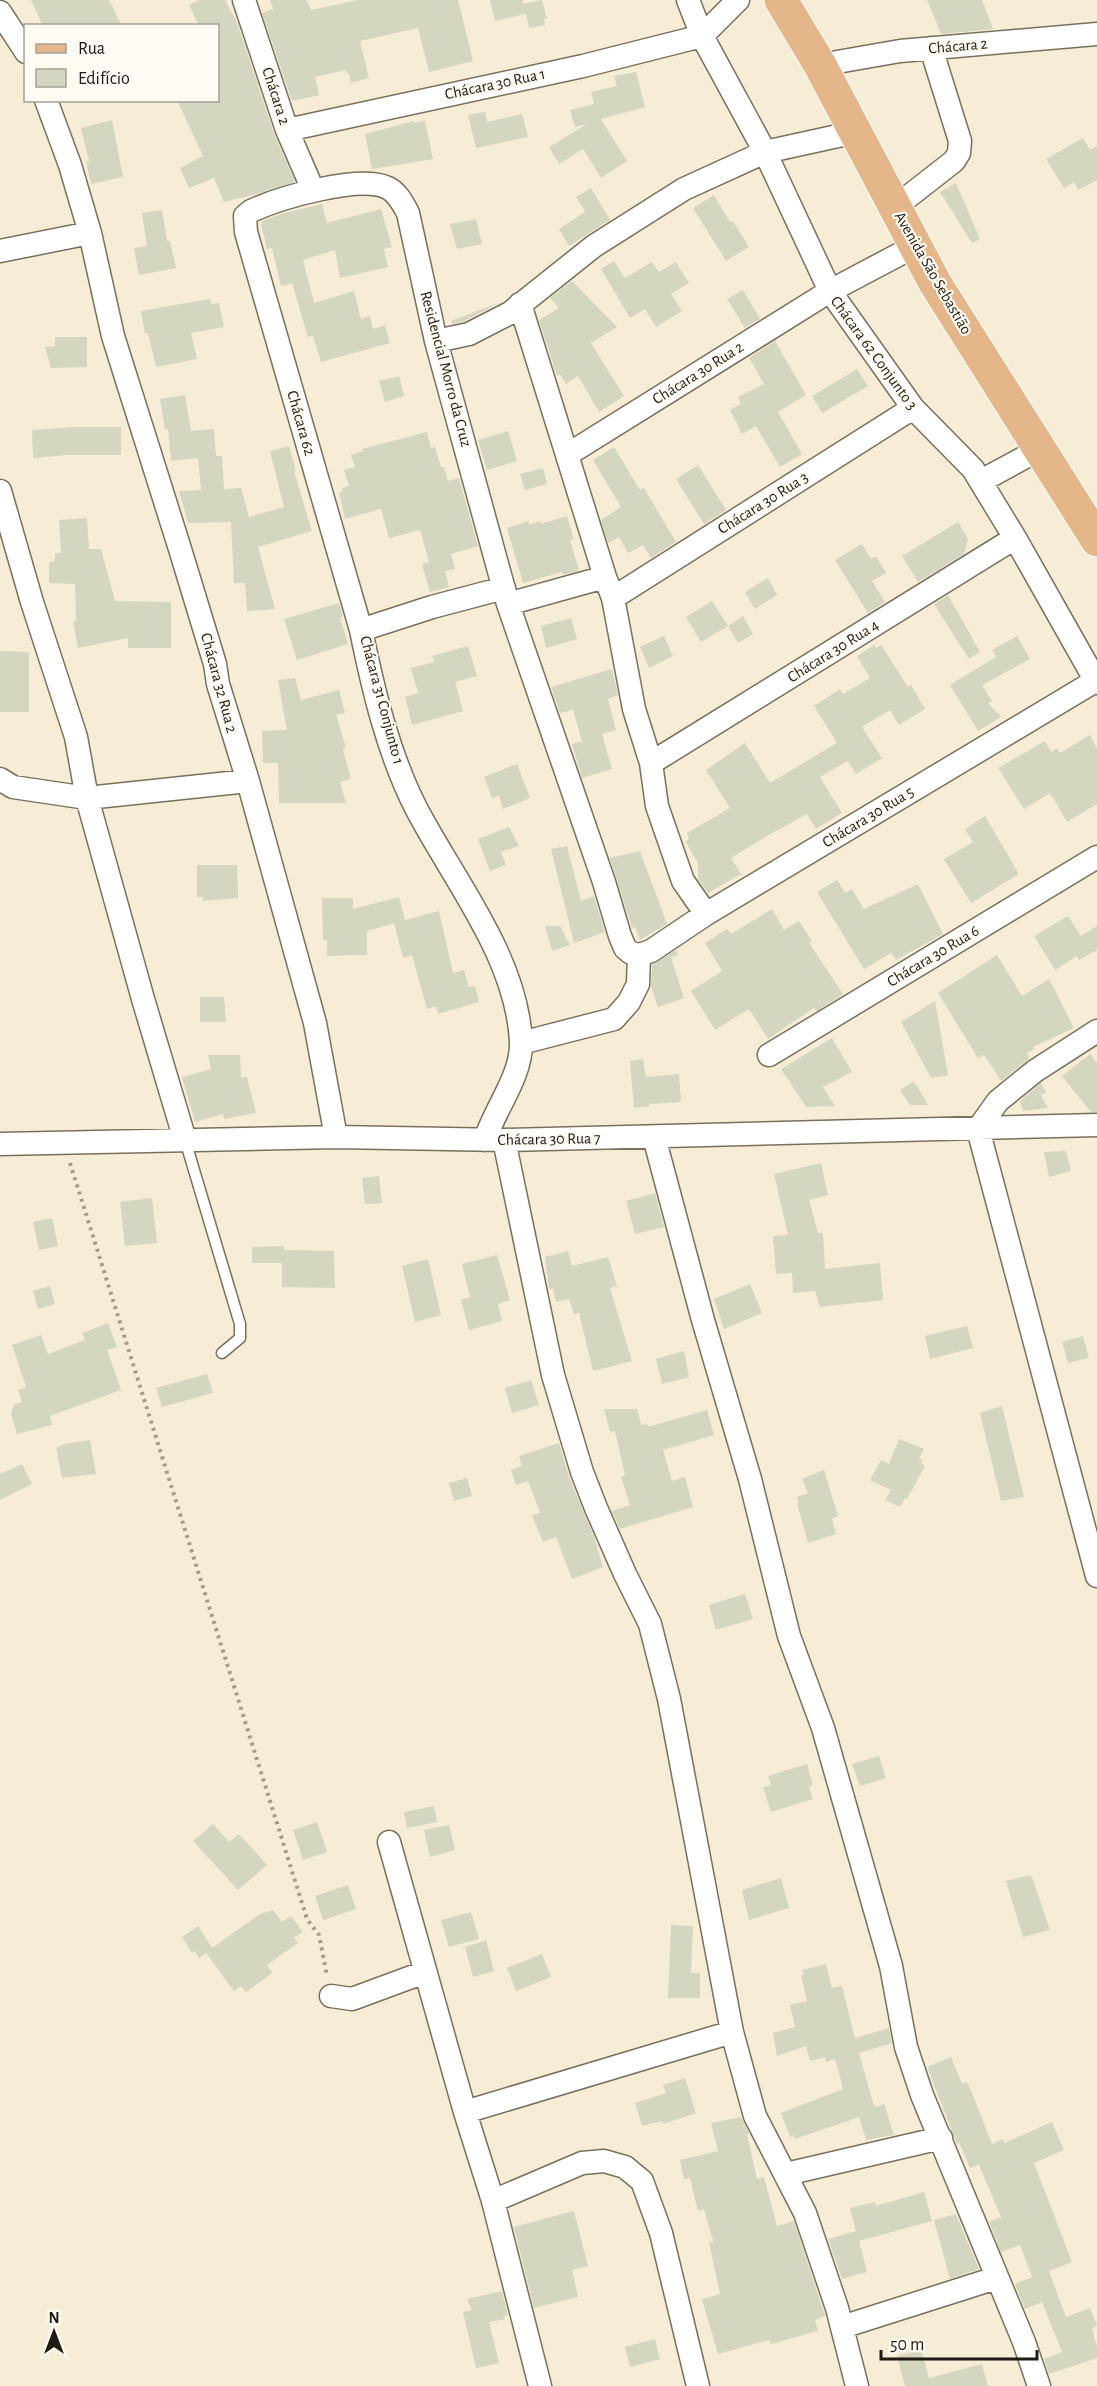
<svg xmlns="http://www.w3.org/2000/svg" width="1097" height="2386" viewBox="0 0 1097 2386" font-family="'Alegreya Sans',sans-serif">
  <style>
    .building { fill: #d4d6bf }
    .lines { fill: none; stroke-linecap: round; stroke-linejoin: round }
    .service-casing { stroke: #79705c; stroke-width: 13 }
    .minor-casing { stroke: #79705c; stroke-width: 25 }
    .primary-casing { stroke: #fff; stroke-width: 35 }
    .path { stroke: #a39b8b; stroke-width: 4; stroke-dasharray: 3 4.5; stroke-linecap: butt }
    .service { stroke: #fff; stroke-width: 10 }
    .minor { stroke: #fff; stroke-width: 22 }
    .primary { stroke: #e4b689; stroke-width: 33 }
    .labels { text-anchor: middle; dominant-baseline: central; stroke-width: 4.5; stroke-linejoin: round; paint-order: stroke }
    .street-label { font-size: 16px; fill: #1f1b13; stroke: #fffbf2 }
  </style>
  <rect width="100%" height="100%" fill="#f7edd7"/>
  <path class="building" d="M31 0H109L122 26H43Z
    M199 0H225L237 22 274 134 295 182 256 194 224 202 214 178 189 188 180 168 203 156 177 100H218V26H199L189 5Z
    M270 0H307L311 10 358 0H458L473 61 429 72 418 28 360 41 369 78 351 83 349 73 347 74 346 70 315 77 319 95 292 101 262 13 273 9Z
    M490 0H523V4L542 0 547 18 544 19 545 25 529 28 526 14 495 21Z
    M927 0H982L993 29 941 34Z
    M636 72 645 107 601 119 627 161 601 178 583 149 559 164 549 147 587 124 575 127 570 110 594 104 591 92 617 86 614 76Z
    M485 112 487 122 522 114 528 137 476 148 468 115Z
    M112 120 123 177 91 184 86 161H89L81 128Z
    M414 121V123L425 121 433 159 372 169 365 134Z
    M1083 138 1090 150 1097 146V180L1078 190 1074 182 1064 188 1046 159Z
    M956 183 980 239 972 243 940 192Z
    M591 188 610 220 569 246 559 229 585 212 576 197Z
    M714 195 730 222 733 221 749 247 726 261 693 208Z
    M322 204 327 223 381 209 392 247 384 249 388 267 340 278 335 250 303 260 314 303 354 291 361 319 370 316 373 329 385 325 390 343 321 362 313 336 308 337 292 283 281 286 272 248 267 249 261 224 262 221 284 213Z
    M162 210 167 241H170L176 268 139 275 134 248 147 246 142 213Z
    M476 219 482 244 457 249 450 224Z
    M614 261 625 278 652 262 659 272 676 262 689 283 671 294 682 311 656 327 645 309 630 318 601 269Z
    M572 281 617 327 591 343 624 396 599 412 578 376 566 384 560 374 557 376 539 320 559 308 550 298Z
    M743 290 760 319 745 328 727 299Z
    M210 299 211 304 219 303 224 327 191 333 197 359 156 367 148 333 145 334 141 311Z
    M501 302 464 321 452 324 451 321Z
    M55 337H87V367L51 368 45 347 55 346Z
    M775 341 806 395 778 412 802 454 780 467 756 426 742 434 730 410 741 404 738 397 764 384 749 358Z
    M857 369 868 386 822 413 812 396Z
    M399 376 404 396 385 402 379 381Z
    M185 395 191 431 214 429 216 456H222L224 489 241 488 249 517 284 507 270 451 289 446 296 471H294L312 531 258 547 275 609 247 611 245 583H234L231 522 188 523 179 491 201 490 198 458 171 461 168 429 165 430 160 399Z
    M73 427H121V455H67L33 458 32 430Z
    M508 431 517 461 487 470 478 440Z
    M427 432 431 448 435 447 441 467H444L448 481 459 478 478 546 451 554 455 569 445 571 449 587 430 592 422 564 429 562 420 530 389 538 381 509 345 519 339 492 343 491 342 488 349 486 344 470 355 467 351 455 363 451 362 449Z
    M614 447 640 490 644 488 676 542 651 558 643 545 628 553 619 537 608 543 601 520 621 507 593 460Z
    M698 465 726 510 704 524 676 479Z
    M543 468 547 484 525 490 520 474Z
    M567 516 574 539 570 540 579 570 563 575 562 572 523 583 507 528 529 521V525L540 521 541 524Z
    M87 518 89 549H101L115 601 171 602V648H128V638L78 648 73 621H76L75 584 49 583V562L55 561V553H61L59 520Z
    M958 522 968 539 964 554 918 582 902 556Z
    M862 544 871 559 876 556 886 573 872 581 885 602 868 613 835 560Z
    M768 578 777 595 755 609 745 592Z
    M948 595 980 652 969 659 934 604Z
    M712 601 728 626 701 642 686 617Z
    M339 603 343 616 340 618 348 644 297 660 284 619Z
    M743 616 753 634 738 643 728 626Z
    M571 618 577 639 546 648 541 626Z
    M664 636 673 656 649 668 640 647Z
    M1017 636 1030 659 982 685 992 701 988 703 1001 717 978 731 950 685 996 657 992 650Z
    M874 645 876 648 881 645 908 687 911 685 925 709 899 725 890 710 862 727 882 758 856 774 848 761 820 777 842 813 816 829 807 814 767 836 731 858 741 874 708 893 698 879V863L685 841 689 840 687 833 730 808 706 770 745 743 770 783 837 743 814 706 840 689 843 694 870 678 857 656Z
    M468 646 477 676 455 682 463 711 412 725 405 697 418 693 411 668 434 662 432 656Z
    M0 651 29 652V712H0Z
    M612 669 618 695 608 699 616 730 602 734 612 769 582 778 572 744 582 741 573 710 560 713 551 687Z
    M295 678 301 700 339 690 345 713 336 715 346 748 343 749 351 779 340 782 346 803H279L278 763H263L262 731 287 730 278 680Z
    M1090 735 1097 748V804L1067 822 1050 793 1024 809 998 768 1045 741 1051 752 1057 748 1060 753Z
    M517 764 530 798 503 809 499 796 492 798 484 777Z
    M985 816 1019 874 971 903 944 859 973 842 965 829Z
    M509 827 519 846 501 852 506 865 490 871 478 839Z
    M567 846 581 901 594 896 605 932 574 943 551 849Z
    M640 851 667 924 640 940 635 927 632 928 610 858Z
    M197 865H237L238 898 203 901V897H197Z
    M837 880 845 893 852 889 864 909 918 884 943 934 896 960 891 953 864 969 817 892Z
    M399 897 405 920 367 931V955L327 956V940L323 941 322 898H353V909Z
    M772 909 784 930 799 921 812 941 809 943 843 994 817 1011 814 1008 768 1039 749 1009 715 1030 691 991 722 971 705 943 727 929 731 934Z
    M439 911 453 973 464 970 469 987 475 986 479 1002 438 1014 436 1006 427 1009 412 955 403 958 394 923Z
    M1068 916 1081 936 1097 926V950L1079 960 1077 956 1055 970 1034 936Z
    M545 926H560L570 945 552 951Z
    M676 950 678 955 671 957 684 998 658 1007 651 987 652 965Z
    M997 955 1022 996 1049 979 1074 1028 1033 1047 1034 1049 1027 1053 1029 1059 1001 1081 984 1055 978 1058 938 993Z
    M200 997H224L226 1022H200Z
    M935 1001 948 1075 931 1078 901 1022Z
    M832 1038 852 1072 823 1087 835 1106 806 1107 781 1069Z
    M1090 1054 1097 1063V1112H1091L1062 1076Z
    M208 1055H240L241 1078 247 1077 256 1113 224 1119 223 1114 195 1122 182 1077 211 1069Z
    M643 1059 646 1077 679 1074 681 1102 649 1104 650 1106 634 1108 630 1061Z
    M914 1081 928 1105H910L900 1090Z
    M1041 1083 1046 1092 1041 1095 1048 1108 1023 1111 1020 1101Z
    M1066 1151 1071 1171 1049 1177 1044 1152Z
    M821 1163 828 1195 809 1200 818 1233H823L825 1269 880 1263 883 1300 820 1307 815 1291 793 1293 792 1273 776 1274 773 1236 788 1235 774 1174Z
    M379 1176 382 1203 365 1204 362 1178Z
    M655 1193 664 1227 635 1234 626 1201Z
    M152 1198 157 1243 125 1246 120 1202Z
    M52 1218 58 1246 39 1250 33 1222Z
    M284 1246V1250L334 1251 335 1288 282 1287V1263H252V1247Z
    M568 1251 572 1266 608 1257 617 1286 610 1288 632 1361 593 1371 579 1313 574 1314 569 1299 556 1302 553 1289H549L545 1257Z
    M497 1255 510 1300 498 1304 502 1321 469 1330 461 1300 470 1297 462 1264Z
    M428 1259 441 1315 415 1322 402 1266Z
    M750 1284 762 1313 724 1329 714 1299Z
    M50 1286 55 1304 38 1309 33 1291Z
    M108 1323 117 1347 107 1350 121 1390 50 1416 52 1425 17 1434 11 1414 14 1405 22 1402 18 1390 26 1387 12 1345 41 1335 48 1354 85 1340 82 1333Z
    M967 1326 973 1348 930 1359 925 1336Z
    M1083 1336 1089 1358 1068 1363 1062 1342Z
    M684 1351 689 1377 662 1384 656 1359Z
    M207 1374 213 1393 162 1407 156 1388Z
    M531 1380 539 1405 512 1413 505 1388Z
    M1002 1406 1024 1497 1001 1501 980 1413Z
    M604 1409H637L641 1425 647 1424 648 1427 707 1410 714 1435 663 1450 672 1481 685 1477 693 1507 620 1529 612 1511 630 1505 621 1477 625 1475 615 1431 610 1432Z
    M899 1439 924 1449 919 1458 923 1460 921 1463 925 1466 907 1499 905 1498 900 1507 885 1500 891 1490 870 1480 881 1460 889 1464Z
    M90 1440 96 1474 62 1478 56 1448 64 1444Z
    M559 1443 569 1477 594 1537 603 1567 572 1579 556 1537 543 1542 532 1515 540 1513 528 1481 516 1485 511 1470 522 1466 519 1456Z
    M22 1464 32 1484 0 1500V1474Z
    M824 1470 838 1516 832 1519 836 1534 808 1543 797 1503H799L797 1497 808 1493 802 1479Z
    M467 1478 472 1496 454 1501 449 1483Z
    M745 1594 753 1619 716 1630 709 1605Z
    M879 1756 886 1778 860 1786 852 1764Z
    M807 1764 813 1785 809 1787 813 1799 771 1812 763 1787 771 1785 768 1776Z
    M434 1806 437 1822 407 1828 404 1812Z
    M317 1822 327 1852 303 1860 293 1830Z
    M213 1824 229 1842 239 1834 267 1865 238 1890 193 1841Z
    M449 1825 455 1850 430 1857 424 1830Z
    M1031 1875 1050 1930 1023 1937 1006 1881Z
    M781 1878 789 1908 749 1920 742 1890Z
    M348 1885 356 1909 323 1920 315 1896Z
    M273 1910 282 1922 291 1916 303 1932 294 1938 298 1943 267 1965 272 1973 246 1992 241 1986 234 1991 206 1953 199 1958 195 1951 192 1953 182 1937 198 1926 212 1948 260 1914Z
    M471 1912 479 1939 449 1947 441 1920Z
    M671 1925 693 1926 691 1973H700V1998H668Z
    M486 1940 494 1971 473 1977 465 1947Z
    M542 1954 551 1977 516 1991 507 1968Z
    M826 1964 832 1988 842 1986 855 2038 889 2028 892 2043 859 2053 873 2103 876 2107 884 2104 894 2135 866 2140 859 2117 795 2139 793 2135 790 2137 781 2113 843 2089 835 2059 826 2062 825 2057 810 2061 806 2046 777 2056 773 2033 795 2027 790 2005 807 2001 801 1975 804 1974 802 1970Z
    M951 2057 962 2084 967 2082 970 2088 992 2144 1003 2139 1004 2143 1052 2122 1064 2150 1034 2163 1072 2262 1049 2271 1066 2317 1090 2308 1097 2325 1092 2329 1097 2347V2358L1049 2374 1044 2359 1062 2352 1042 2302 1025 2309 1016 2287 1015 2284 1032 2277 1020 2245 1001 2252 989 2222 1001 2217 979 2165 970 2168 959 2142 957 2144 927 2067Z
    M685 2078 696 2113 663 2124 662 2121 642 2126 635 2103 666 2093 663 2085Z
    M741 2117 749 2134H747L757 2179 764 2177 777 2226 794 2221 825 2316 815 2320 818 2331 771 2344 769 2340 718 2354 702 2299 720 2294 709 2242 713 2241 704 2209 698 2211 690 2178 684 2179 680 2160 718 2151 711 2123Z
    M924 2192 932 2221 859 2241 867 2272 842 2279 828 2239 856 2231 850 2208 875 2202 876 2206Z
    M574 2211 588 2266 572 2270 578 2297 534 2308 514 2227Z
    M956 2214 979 2269 950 2279 934 2220Z
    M502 2291 508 2315 504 2316 505 2319 489 2322 499 2363 476 2368 463 2312 472 2310 467 2299Z
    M655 2339 660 2359 630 2367 625 2347Z
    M921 2349 929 2378 982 2364 988 2386H905L897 2356Z"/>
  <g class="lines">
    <defs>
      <path id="service" d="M185 1140 240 1324V1338L222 1353"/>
      <path id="minor" d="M244 0 287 130 313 190
        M688 0 702 36 765 152 830 291 913 408 973 469 1015 538 1097 683
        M0 12 26 52
        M702 36 738 0
        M820 65 900 51 1097 34
        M46 100 70 165 90 233 113 336 180 549 215 664 218 684 248 781 315 1023 336 1137
        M287 130 583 66 702 36
        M895 207 954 161 959 153 960 141 931 48
        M0 251 90 233
        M520 304 605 577 613 598 634 709 651 763 657 806 683 881 706 914
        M436 341 469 334 510 313 594 246 684 189 765 152 856 132
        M567 455 830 291 915 246
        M981 481 1040 449
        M0 491 32 602 76 737 87 798 143 999 185 1140
        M613 598 913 408
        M508 604 605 577
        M361 630 432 607 504 588
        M651 763 1015 538
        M0 779 13 787 87 798 248 781
        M639 955 651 951 706 914 1097 680
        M1097 1031 1035 1071 998 1101 978 1129 1097 1576
        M521 1043 614 1019 629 1002 638 984 639 955
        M769 1055 1097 857
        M654 1137 703 1320 750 1479 789 1636 823 1728 891 1966 906 2047 922 2095 1024 2342 1039 2386
        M485 1140C495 1108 522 1076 521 1042 517 957 454 881 416 808 388 753 373 689 361 630L246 232 245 216 251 211C279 198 360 174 388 188 398 193 403 204 408 213L436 341 508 604 604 882 620 936 625 948 631 953 639 955
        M504 1140 553 1375 582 1472 596 1508 625 1574 650 1624 669 1699 732 2032 755 2116 805 2213 837 2308 857 2386
        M0 1144 336 1137 504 1140 1097 1125
        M389 1842 465 2112 493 2201 540 2386
        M331 1996 352 1999 425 1972
        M465 2112 732 2032
        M786 2174 941 2138
        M493 2201 582 2163 604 2161 625 2167 642 2181 661 2233 698 2386
        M842 2327 996 2278"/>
      <path id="primary" d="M781 0 820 65 935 283 1097 540"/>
    </defs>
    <use href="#service" class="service-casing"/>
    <use href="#minor" class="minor-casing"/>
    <use href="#primary" class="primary-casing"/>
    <path class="path" d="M70 1163 307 1919 319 1935 327 1976"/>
    <use href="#service" class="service"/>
    <use href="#minor" class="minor"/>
    <use href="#primary" class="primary"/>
  </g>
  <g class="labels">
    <g class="street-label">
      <text transform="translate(958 46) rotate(-5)">Chácara 2</text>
      <text transform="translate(495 84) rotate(-12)">Chácara 30 Rua 1</text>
      <text transform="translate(276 96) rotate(72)">Chácara 2</text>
      <text transform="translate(933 273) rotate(60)">Avenida São Sebastião</text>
      <text transform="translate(874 353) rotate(54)">Chácara 62 Conjunto 3</text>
      <text transform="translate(446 369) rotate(75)">Residencial Morro da Cruz</text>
      <text transform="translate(698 373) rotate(-32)">Chácara 30 Rua 2</text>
      <text transform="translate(301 423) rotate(74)">Chácara 62</text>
      <text transform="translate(763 503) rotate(-32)">Chácara 30 Rua 3</text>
      <text transform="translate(833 651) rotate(-32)">Chácara 30 Rua 4</text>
      <text transform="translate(219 683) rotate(75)">Chácara 32 Rua 2</text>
      <text transform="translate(382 700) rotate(75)">Chácara 31 Conjunto 1</text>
      <text transform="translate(868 817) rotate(-31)">Chácara 30 Rua 5</text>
      <text transform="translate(933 956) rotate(-31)">Chácara 30 Rua 6</text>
      <text transform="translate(549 1139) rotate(-1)">Chácara 30 Rua 7</text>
    </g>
  </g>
  <rect x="24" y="24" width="195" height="78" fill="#fffbf2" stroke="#a5a199" stroke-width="1.5"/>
  <rect x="36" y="44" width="30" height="9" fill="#e4b689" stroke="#a5a199" stroke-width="1.5"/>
  <text x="78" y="54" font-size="18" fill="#1f1b13">Rua</text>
  <rect x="36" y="69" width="30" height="18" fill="#d4d6bf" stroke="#a5a199" stroke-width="1.5"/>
  <text x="78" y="84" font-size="18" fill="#1f1b13">Edifício</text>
  <g transform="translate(54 2332)" stroke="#fffbf2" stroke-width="4.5" paint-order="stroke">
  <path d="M0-4.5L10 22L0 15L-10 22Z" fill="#1f1b13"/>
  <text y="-9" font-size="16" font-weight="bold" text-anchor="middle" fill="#1f1b13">N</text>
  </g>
  <path d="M881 2350v9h156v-9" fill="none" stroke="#1f1b13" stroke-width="3"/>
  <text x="890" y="2350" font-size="18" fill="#1f1b13" stroke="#fffbf2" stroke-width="4.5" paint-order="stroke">50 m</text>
</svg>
